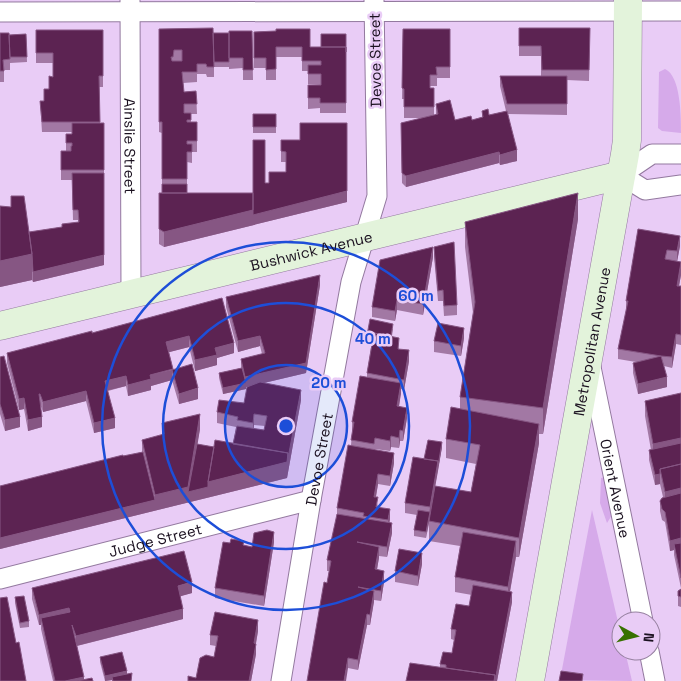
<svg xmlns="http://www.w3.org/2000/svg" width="681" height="681" viewBox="0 0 681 681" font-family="'Space Grotesk',sans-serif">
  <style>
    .green { fill: #d6aaea }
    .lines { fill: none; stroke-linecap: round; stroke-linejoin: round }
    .street-casing { stroke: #93799f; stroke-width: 21 }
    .secondary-casing { stroke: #93799f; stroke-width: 29 }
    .street { stroke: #fff; stroke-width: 19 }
    .secondary { stroke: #e3f3db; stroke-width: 28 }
    .wall { fill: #a278a4; fill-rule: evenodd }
    .shaded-wall { fill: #865683 }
    .building { fill: #5c2352; stroke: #865683; fill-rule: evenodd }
    .ring { fill: none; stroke: #1d4ed8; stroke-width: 2.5 }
    .labels { text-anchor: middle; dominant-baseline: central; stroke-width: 5; stroke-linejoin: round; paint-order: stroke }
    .street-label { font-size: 15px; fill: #1a101f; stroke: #e9ccf6 }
    .centre { fill: #1d4ed8; stroke: #e9ccf6; stroke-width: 2.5 }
    .ring-label { font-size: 15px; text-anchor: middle; font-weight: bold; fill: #1d4ed8; stroke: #e9ccf6; stroke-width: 5; stroke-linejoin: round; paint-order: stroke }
  </style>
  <rect width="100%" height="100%" fill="#e9ccf6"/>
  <path class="green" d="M665 69C681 76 681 117 681 133L662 131 658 128 659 72Z
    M605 477 612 515 607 523 600 503 601 478Z
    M592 510 621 635V651H625L632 681 560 680Z"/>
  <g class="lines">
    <defs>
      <g id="street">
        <path id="s1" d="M130 0 131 294"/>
        <path d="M0 12 681 11"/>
        <path d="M681 154H652L621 175 645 190 681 185"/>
        <path id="s2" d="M591 367 643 621"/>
        <path id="s3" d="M0 579 311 500"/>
        <path d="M649 651 655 681"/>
        <path id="s4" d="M281 681 311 500 351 282 377 196 374 0"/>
      </g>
      <g id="secondary">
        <path id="s5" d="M0 326 621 175"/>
        <path id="s6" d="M530 681 625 154 627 140 628 0"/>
      </g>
    </defs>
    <use href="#street" class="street-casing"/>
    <use href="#secondary" class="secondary-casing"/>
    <use href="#street" class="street"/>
    <use href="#secondary" class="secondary"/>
  </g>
  <path class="wall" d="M519 28H590L589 81 567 80V115L508 114 517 161 500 165 499 163 406 187 402 183 401 123 424 118H404V99H402L403 29H450V78H437V86H430V88H434V115H436V104L455 120H472L482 117V111L489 115 506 111 500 86V76H541V56H519Z
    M159 29 213 33H229V67H214V77H207L206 74H197V82L183 83 184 92 196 91 197 114H191V122H197V152H192V163L187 162V193H253L265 183H269L286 172V162H281V140L347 202 164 247 159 244V193H162V133L159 132Z
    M36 30H103V87H99L100 123H104V265L33 282 32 280 0 287V206L29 232 62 227 78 222V220H73L72 180H61V151H66V134H72V132H42L40 101H44L53 77V63H36Z
    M229 31H252L253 80H243V68L229 69Z
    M276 31 310 47H321L346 34V113H320V108L308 109V85L321 84H308V71H302V57H276V80H266V68H254V32Z
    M0 33 9 35 26 34 27 62 10 63V70H4V82H0Z
    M253 114H276V133H253Z
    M578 219 543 434H539V443L519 557H516L510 592 512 602 497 681H406L440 667V664L452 653 454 640 451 639V629L469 606 472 595 455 592V577L460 546 429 541V524L426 538 414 536V530L417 515 405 513V503L424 459 442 447 435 486 471 492 476 464 446 458V439L460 409V397L473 313 465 247V222Z
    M638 229 680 246 677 261 681 262V275L679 286H681V345L676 344 672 368 664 366 667 387 638 394 633 373V363L636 362 618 359V349L626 312V301Z
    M434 247 457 305V315L444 316 443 301H438L434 257Z
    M433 257 423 315 397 310 395 321 372 317V307Z
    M320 285 306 373 264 383 301 400 287 478 0 549V486L142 452V440L162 435V423L200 429 197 444 214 447 233 444 236 427 217 423V412L244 403 248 387H246V389L223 394 219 378V373L241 368V359L262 354 260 346 238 352 226 307V297ZM254 425 265 426 264 430 254 429Z
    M222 298 234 353 217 358V365L195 371 189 347 169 352 173 369 198 399 179 404 172 380 151 386V390L128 396 126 386 108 391 115 428 94 433 86 401 43 412 40 404 42 427 28 431 24 409 19 410 7 363V353L92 333Z
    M393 329 392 336 399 349 409 361 404 390 401 389 399 407 407 418 403 441H400L399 448 391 447 390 451 375 449 374 450 394 463 390 486 378 484 376 497 378 507 390 519 389 523 392 533 387 557 379 556 377 570 384 582 381 601 374 600 370 625H367L358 670 348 668 327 583 329 571H327V560L337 516V508L351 445 352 433V422L367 377V373L372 341 367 340V335Z
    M464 338 461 356 434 352V341Z
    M0 357 20 427 5 431 0 414Z
    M681 393V588L674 555V550L670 551 665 522 662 520 660 511V501L663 497 660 484 655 485 649 460V450H651L645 416V401Z
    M274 542 264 606 215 598V588L244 545 252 547Z
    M422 564 418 586 395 582V571Z
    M32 588 192 593 180 596 183 619 77 646 84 680 93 681H53L41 629V625H39L32 599Z
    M681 589V607L678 606V591Z
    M15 597 29 621V627L20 628 15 603Z
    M258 631 256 644V654L251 681H188L196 678 214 657 216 646 210 645V635Z
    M100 657 127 674 132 678 131 681H112V680L105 681 100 662Z"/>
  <path class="shaded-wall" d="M517 150V161L500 165V155Z
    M499 152V163L406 187V176Z
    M347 191V202L164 247V232L253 210Z
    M578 193V219L543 434V408Z
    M680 236V246L677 262V251Z
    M433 247V257L423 315V304Z
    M32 254V280L0 287V261Z
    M104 255V265L33 282V272Z
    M681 264V275L677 296V286Z
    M320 275V285L306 373 246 387V389L223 394V388L245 383V377L306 363Z
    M397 300V310L395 321V311Z
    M464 328V338L461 356V346Z
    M676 334V344L672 368V357Z
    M189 336V347L166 353V342Z
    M260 336V346L238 352V341Z
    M234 343V353L217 358V365L195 371V360L215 348Z
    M409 350V361L404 390V380Z
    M172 370V380L151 386V390L128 396V385L150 375Z
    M126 376V386L105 391V381Z
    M667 377V387L638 394V384Z
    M401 383V394L397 417V406Z
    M198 388V399L179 404V394Z
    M301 390V400L287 478 0 549V538L155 500V495L200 414V429L190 491 208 482 287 462Z
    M86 391V401L43 412V402Z
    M24 398V409L19 410V399Z
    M407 408V418L403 441V431Z
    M254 414V425L253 433V423Z
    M20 417V427L5 431V420Z
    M42 417V427L28 431V420Z
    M115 418V428L94 433V423Z
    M539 424V443L519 557V538Z
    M400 430V441L399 448V438Z
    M391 436V447L390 451V441Z
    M681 438V453L653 460V444Z
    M442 442V447L438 471V466Z
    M394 453V463L390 486V476Z
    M438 461V471L426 538 430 507Z
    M378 474V484L374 507V497Z
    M660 474V484L655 485V475Z
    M681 488V504L665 507V492Z
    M390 509V519L388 531V520Z
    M392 523V533L387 557V547Z
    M274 532V542L264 606V596Z
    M681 538V548L674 544V550L670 551V541Z
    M516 541V556L508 602V587Z
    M379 547V558L375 580V569Z
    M422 553V564L418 586V576Z
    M384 571V582L381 601V591Z
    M192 582V593L178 597V586Z
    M374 591V602L370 625V615Z
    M512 592V602L497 681H495Z
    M69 608V618H41V625H39V615Z
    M183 609V619L76 646V636Z
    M367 614V625L358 670V660Z
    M258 620V631L254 653V643Z
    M256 644V654L251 681H249Z
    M348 658V668L346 681H344Z
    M127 671V676L112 677V680L105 681V676Z
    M84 677V681H65Z"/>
  <path class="building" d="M213 28 214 67H207L206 64H197V72H182L184 92 196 91 197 104H184V113H191V120H187V122H197V141H187V144H192V152H187V179H162V122H159V29ZM174 50H182V61H172L171 57H173Z
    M519 28H590L589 70H542L541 46H519Z
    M276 29H310V47H346V103H320V98H308V85H321V74H308V65H321V61H302V47H276V69L266 70V58H254V32L276 31Z
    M403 29H450V67H436L437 75H430V88H434V107H404V89L402 88Z
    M36 30H103V76H99L100 122H42L40 101H44V89H49V76L53 77V53H36Z
    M229 31H252L253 70H243V58H229Z
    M0 33H9L10 59 3 60 4 71H0Z
    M213 33H229V62H214Z
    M26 34 27 57H10L9 35Z
    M321 34H346V52V47H321Z
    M500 76H567V104H507Z
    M450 100 455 120 471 116 472 120 483 117 482 111 488 109 489 115 507 111 517 150 500 155 499 152 406 176 402 173 401 123 438 114 436 104Z
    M253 114H276V127H253Z
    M72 123H104V170H61V151H71V146H72V143H66V134H72Z
    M300 123H347V191L253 215V140H265V183H269V172H286V152L281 151V140H300Z
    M72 173H104V255L33 272 32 254 29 232 62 227V224L79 222 78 210H73Z
    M162 184H187V193H162Z
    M159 193H253V210L164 232 159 229Z
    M578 193 543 408 460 397 475 302 465 222Z
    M11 196H24L32 254 0 261V206L11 207Z
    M638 229 680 236 677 251 667 250 665 259 681 262 677 286H681V335L676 334 672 357 661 356 667 377 638 384 633 363 661 356 618 349 628 301H626Z
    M454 242 457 305 444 306 443 290 438 291 434 247Z
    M433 247 423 304 397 300 395 311 372 307 380 260Z
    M320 275 306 363 245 377 241 359 265 353 260 336 238 341 226 297Z
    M222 298 234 343 215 348 217 355 195 360 189 336 166 342 173 369 150 375 151 379 128 385 126 376 105 381 115 418 94 423 86 391 43 402 40 394H39L42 417 28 420 24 398 19 399 7 353 92 331V333Z
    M370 319 393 324 391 336 374 333 373 336 367 335Z
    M438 323 464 328 461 346 434 341Z
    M374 333 399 338 398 349 409 350 404 380 367 373Z
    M4 356 20 417 5 420 0 404V357Z
    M192 364 198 388 179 394 172 370Z
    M242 368 246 383 223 388 219 373Z
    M360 376 401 383 397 406 407 408 403 431 400 430 399 438 391 436 390 441 375 438 374 444 351 440 354 422H352Z
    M260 382 301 390 288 458V453L233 444 237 426 264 430 267 416 254 414 253 423 237 420 238 417 217 412 219 400 244 403 247 387Z
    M681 393V438L653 444 645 401Z
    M451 407 539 424 519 538 429 521 435 486 471 492 480 445 446 439Z
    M200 414 188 487 155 495 142 440 164 434 162 423Z
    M215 440 288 453 287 462 208 482Z
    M428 440 442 442 438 466V461L424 459Z
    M681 443V464L660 469V474L655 475 649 450Z
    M197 444 214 447 208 482V487L188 492Z
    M348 445 394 453 390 476 378 474 374 497H378L376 507 390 509 388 520 363 516 364 513 337 508Z
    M143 452 155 500 0 538V486L123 455V456Z
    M413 457 438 461 430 507 405 503Z
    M681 464V488L665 492 660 469Z
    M681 493V538L670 541 665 512 662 509 660 501 662 498Z
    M418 510 430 512 426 532 414 530Z
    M337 514 392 523 387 547 357 542 379 547 375 569 384 571 381 591 358 587 374 591 370 615 367 614 358 660 348 658 344 681H346H307L324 582 327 583 331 561 327 560Z
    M267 530 274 532 264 596 215 588 223 542 230 543 231 539 244 541 243 545 252 547 254 533Z
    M463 532 516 541 508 587 455 577Z
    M681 543V578L674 544Z
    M399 549 422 553 418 576 395 571Z
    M184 551 192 582 178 586 183 609 76 636 72 625 84 677 65 681H55L41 618 70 612 69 608 39 615 32 588Z
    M473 585 512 592 495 681V675L446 668V665L440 664 443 652 452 653 456 630 451 629 456 604 469 606Z
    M681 589V597L678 596V591Z
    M24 596 29 621 20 623 15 597Z
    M7 597 16 643 19 642 26 681H0V598Z
    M215 612 258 620 254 643 256 644 249 681H188V676L196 678 200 658 206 655 214 657 218 636 210 635Z
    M122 652 127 671 105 676 100 657Z
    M410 663 495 675 494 681H406Z
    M561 671 583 674 582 681H559Z
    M132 673 131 681H113L112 677Z
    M92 678 93 681H77Z"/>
  <circle cx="286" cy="426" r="61" fill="#1d4ed8" fill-opacity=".12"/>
  <g class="ring">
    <circle cx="286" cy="426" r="61"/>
    <circle cx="286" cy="426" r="123"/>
    <circle cx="286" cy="426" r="184"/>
  </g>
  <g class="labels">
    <g class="street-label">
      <text transform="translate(375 60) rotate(-91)">Devoe Street</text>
      <text stroke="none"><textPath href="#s1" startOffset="146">Ainslie Street</textPath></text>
      <text stroke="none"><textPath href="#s5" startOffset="320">Bushwick Avenue</textPath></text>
      <text stroke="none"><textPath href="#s6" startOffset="345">Metropolitan Avenue</textPath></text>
      <text stroke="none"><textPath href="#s4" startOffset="225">Devoe Street</textPath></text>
      <text stroke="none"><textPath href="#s2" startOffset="124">Orient Avenue</textPath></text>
      <text stroke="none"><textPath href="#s3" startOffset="160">Judge Street</textPath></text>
    </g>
  </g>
  <circle cx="286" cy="426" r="8" class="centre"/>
  <g class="ring-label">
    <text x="416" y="301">60 m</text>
    <text x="373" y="344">40 m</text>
    <text x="329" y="388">20 m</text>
  </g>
  <g transform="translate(636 636) rotate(97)"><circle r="24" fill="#e9ccf6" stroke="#9681a0"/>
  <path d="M0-4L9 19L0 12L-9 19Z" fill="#387100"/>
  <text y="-8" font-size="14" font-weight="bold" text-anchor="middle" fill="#1a101f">N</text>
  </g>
</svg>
